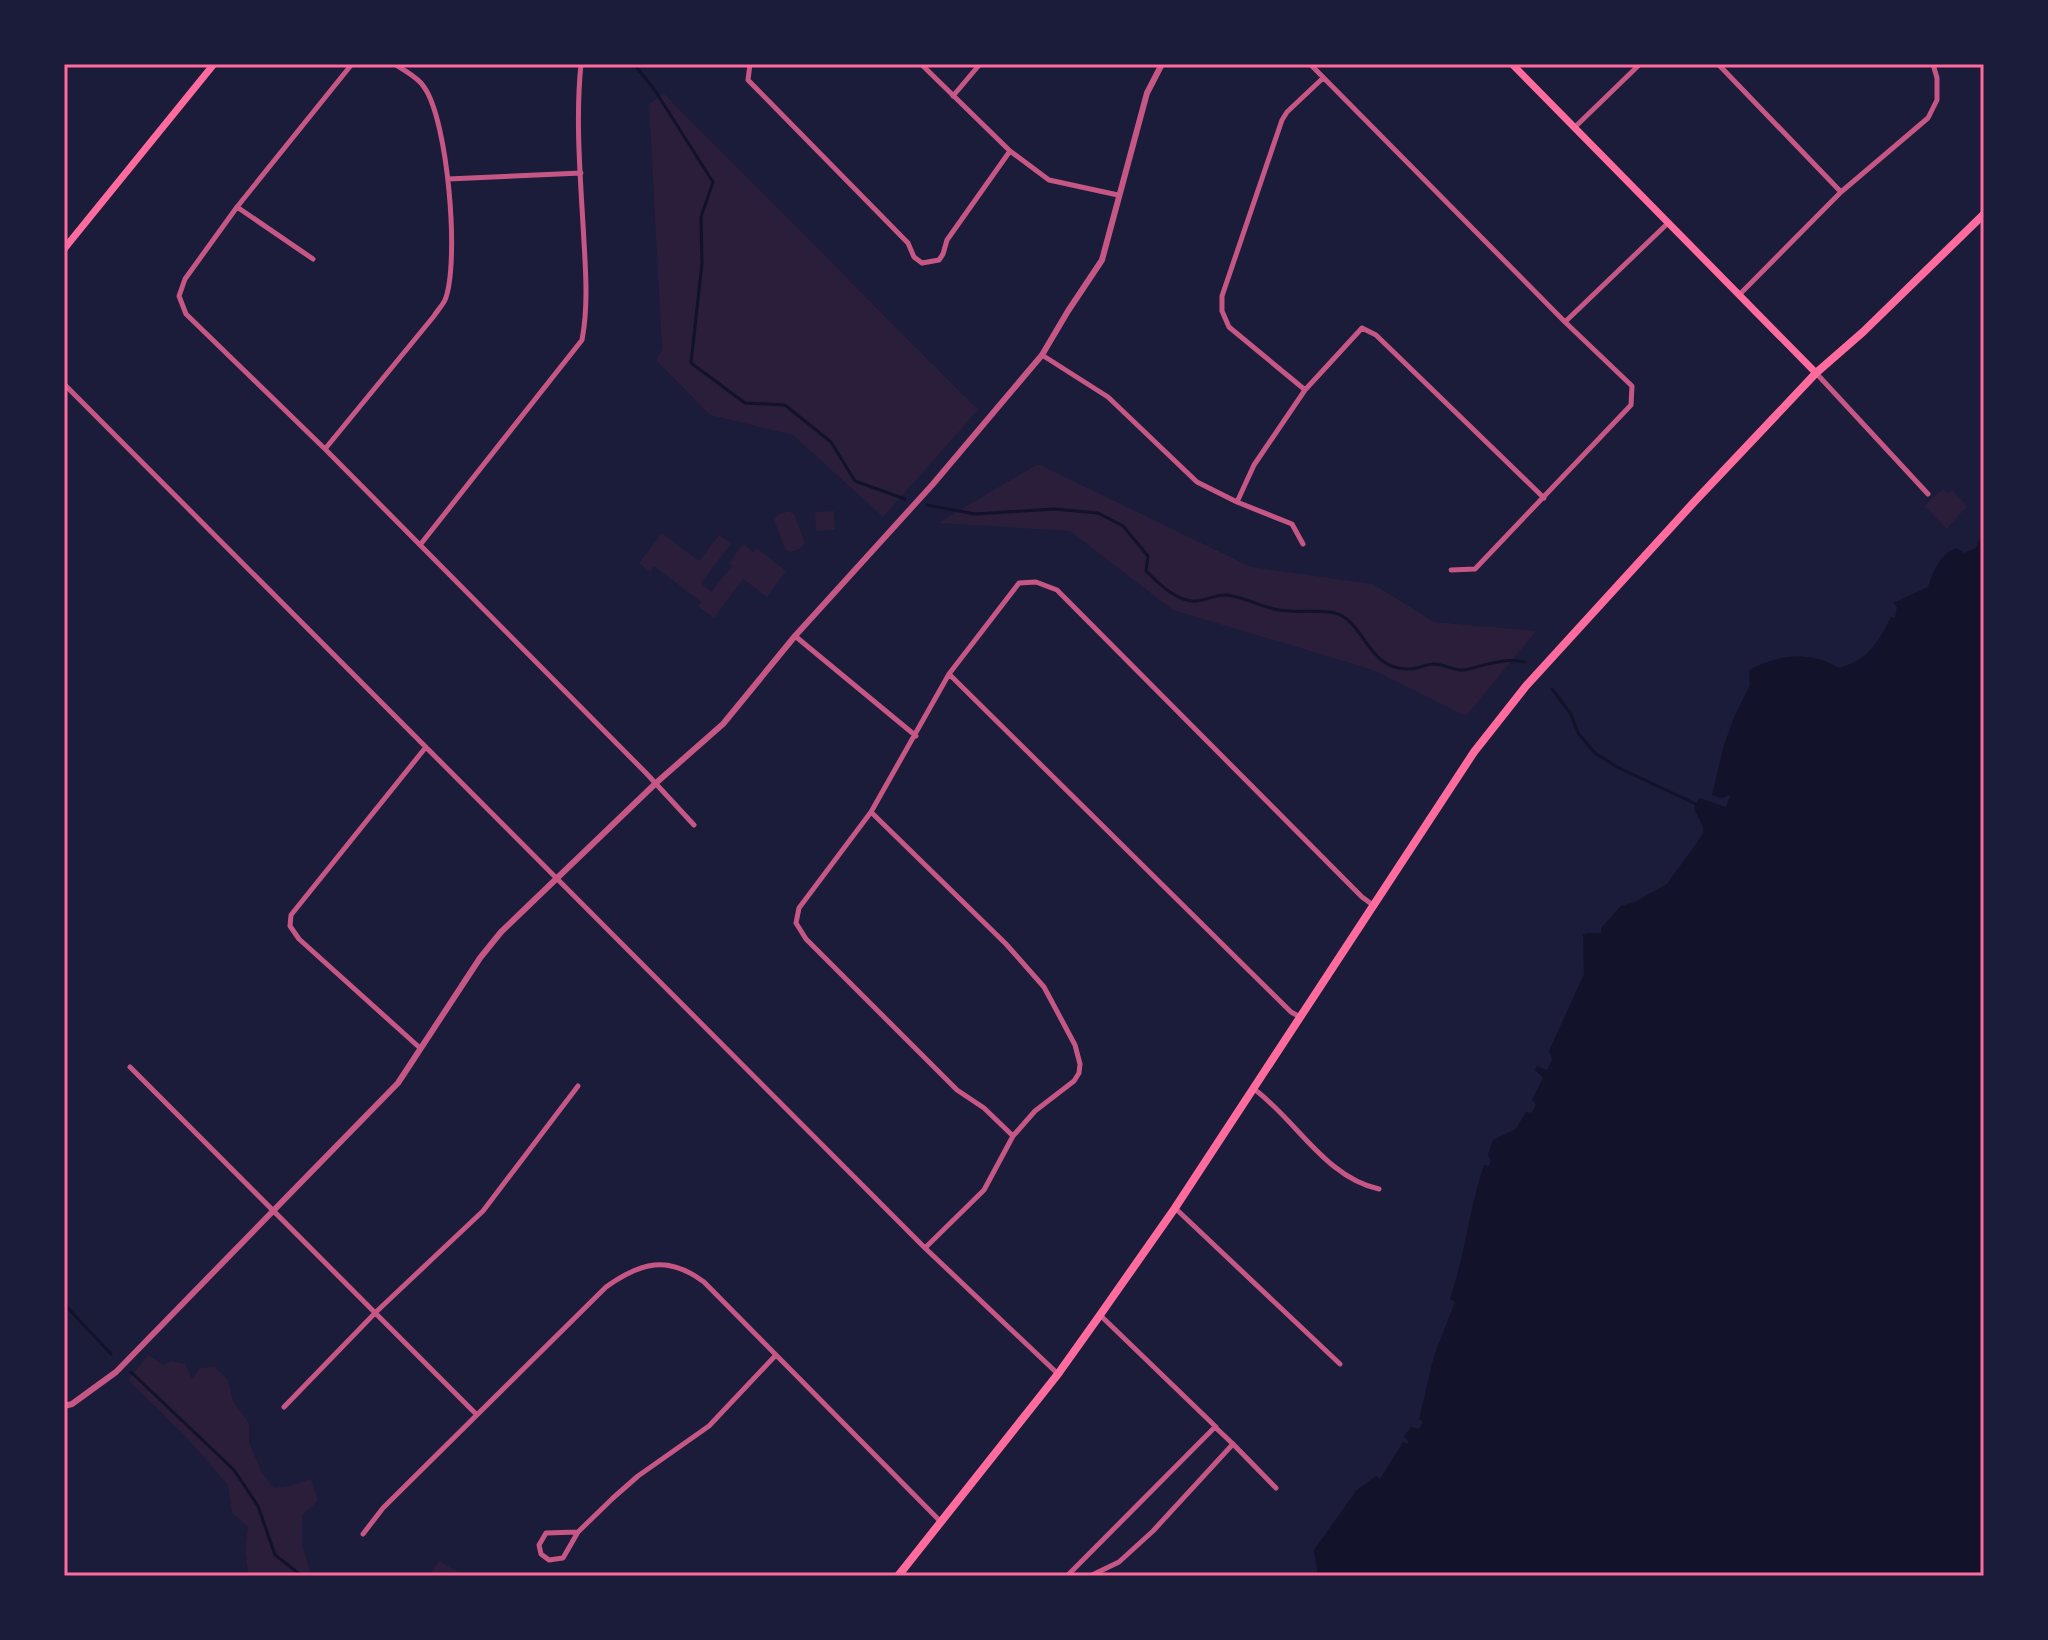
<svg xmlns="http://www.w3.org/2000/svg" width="2048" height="1640" viewBox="0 0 2048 1640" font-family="Merriweather,serif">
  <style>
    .green { fill: #2a1e3b }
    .water { fill: #12122b }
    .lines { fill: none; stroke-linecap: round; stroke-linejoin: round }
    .stream { stroke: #12122b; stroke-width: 3 }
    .minor { stroke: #c65784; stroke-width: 5 }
    .tertiary { stroke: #c65784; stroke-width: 6 }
    .secondary { stroke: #ff6b9d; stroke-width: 7 }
    .primary { stroke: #ff6b9d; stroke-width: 8 }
    .neatline { fill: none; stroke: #ff6b9d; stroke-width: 3 }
  </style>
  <rect width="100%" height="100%" fill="#1b1b3a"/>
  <path class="green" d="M664 94 978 410 883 517 793 435 710 415 656 360 662 349 649 104Z
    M1038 464 1251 567 1373 584 1434 622 1536 631 1466 716 1373 670 1173 610 1070 531 938 523Z
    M1943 489 1947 493 1952 490 1967 506 1947 529 1924 506Z
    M789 511 794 514 805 543 801 548 791 552 785 549 774 520 777 515Z
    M834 511 835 530 816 531 815 512Z
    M662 533 699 561 719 535 731 544 701 583 711 592 732 566 729 563 743 544 753 552 757 548 786 571 767 597 743 579 714 618 698 606 701 602 654 566 650 572 639 563Z
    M148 1355 163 1365 171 1361 185 1364 192 1379 200 1368 215 1367 228 1380 233 1401 249 1423V1442L262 1473 274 1488 290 1486 311 1479 318 1501 302 1515V1543L311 1576H249L245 1552 248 1527 232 1513 228 1485 187 1438 128 1380Z
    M439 1561 465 1576H428Z"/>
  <path class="water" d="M1984 536V1576H1318L1314 1550 1356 1491 1376 1476 1380 1479 1403 1442 1408 1444V1440L1404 1437 1411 1427 1419 1429 1423 1422 1419 1419 1434 1356 1455 1302 1450 1299C1465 1255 1469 1209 1484 1165L1489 1166 1491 1161 1488 1154 1493 1140 1516 1129 1526 1112 1532 1113 1536 1104 1532 1100 1543 1078 1535 1070 1537 1066 1547 1070 1552 1060 1549 1051 1584 974 1583 935 1587 933H1601V928L1621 906 1635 902 1667 884 1703 834V826L1694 809 1699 798 1726 807 1730 795 1722 798 1712 795 1724 745 1735 715 1750 685 1749 670C1779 654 1810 651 1839 668 1867 661 1879 642 1891 617L1895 618 1897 607 1893 603 1928 587C1934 571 1939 555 1956 548L1964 553 1976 548 1979 540Z"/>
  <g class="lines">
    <path class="stream" d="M634 64 654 89 713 182 701 217 702 263 691 363 745 403 785 405 831 442 855 481 905 499
      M927 505 975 514 1054 509 1098 513 1123 526 1148 556 1146 571C1158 583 1178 603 1197 601 1208 600 1216 594 1227 595 1243 597 1258 605 1274 609 1293 614 1319 609 1335 613 1365 621 1367 671 1410 669 1418 669 1426 664 1434 664 1444 664 1454 671 1464 670 1484 666 1503 657 1524 662
      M1552 689 1571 714 1578 733 1595 753 1617 767 1696 804
      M64 1304 111 1354
      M131 1372 234 1470 258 1506 275 1555 302 1576"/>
    <path class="minor" d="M352 64 237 207 185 279 179 296 186 314 325 449 646 773 694 825
      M750 64 748 80 908 243 914 257 922 263 939 260 943 254 947 240 1010 151
      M921 64 1010 151 1049 180 1118 195
      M1310 64 1565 322 1632 386 1631 405 1475 569 1451 570
      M1718 64 1841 192
      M953 96 980 64
      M1575 127 1640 64
      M448 179 581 173
      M237 207 313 259
      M1739 295 1841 192 1928 118 1937 100V78L1933 64
      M1565 322 1667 224
      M1042 355 1108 397 1197 482 1237 502 1292 524 1303 544
      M1816 373 1928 494
      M64 384 925 1248 1057 1373
      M1304 389 1229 327 1222 311V296L1282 120 1287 112 1323 78
      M325 449 434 316C437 311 442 306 445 300 460 263 448 120 424 87 418 77 404 71 395 64
      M1237 502 1254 465 1305 390 1362 328 1376 335 1544 498
      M420 545 582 340C588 308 586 275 584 242 581 184 575 122 581 64
      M795 636 916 736
      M949 674 1291 1012 1300 1017
      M871 812 1006 944 1044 987 1075 1045 1080 1064 1079 1073 1074 1081 1035 1111 1013 1136 984 1190 925 1248
      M420 1048 299 939 290 926 291 915 426 747
      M130 1067 477 1415
      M1254 1089C1296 1120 1326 1178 1379 1189
      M1013 1136 984 1108 957 1090 806 939 796 923 799 908 871 812 949 674 1019 583 1036 582 1057 590 1362 897 1373 905
      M1175 1208 1340 1364
      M1100 1315 1216 1427
      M284 1407 376 1312 483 1211 578 1086
      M1232 1443 1276 1488
      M578 1532 546 1533 539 1545 541 1554 549 1560 563 1558 578 1532 613 1498 638 1476 709 1426 775 1356
      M363 1534 383 1508 606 1287C641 1262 668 1255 704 1282L941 1522
      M1067 1576 1215 1427 1233 1444 1153 1531 1119 1562 1090 1576"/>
    <path class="tertiary" d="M64 1406 72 1404 116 1372 398 1083 480 958 501 932 656 783 723 724 795 636 933 484 1042 355 1068 311 1102 260 1147 93 1162 64"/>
    <path class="secondary" d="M1512 64 1816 373
      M64 249 214 64"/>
    <path class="primary" d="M898 1576 1058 1374 1100 1315 1175 1208 1474 752 1526 686 1695 501 1816 373 1863 332 1984 214"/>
  </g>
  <rect width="2048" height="1640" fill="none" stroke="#1b1b3a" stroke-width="132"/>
  <rect x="66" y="66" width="1916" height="1508" class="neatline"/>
</svg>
